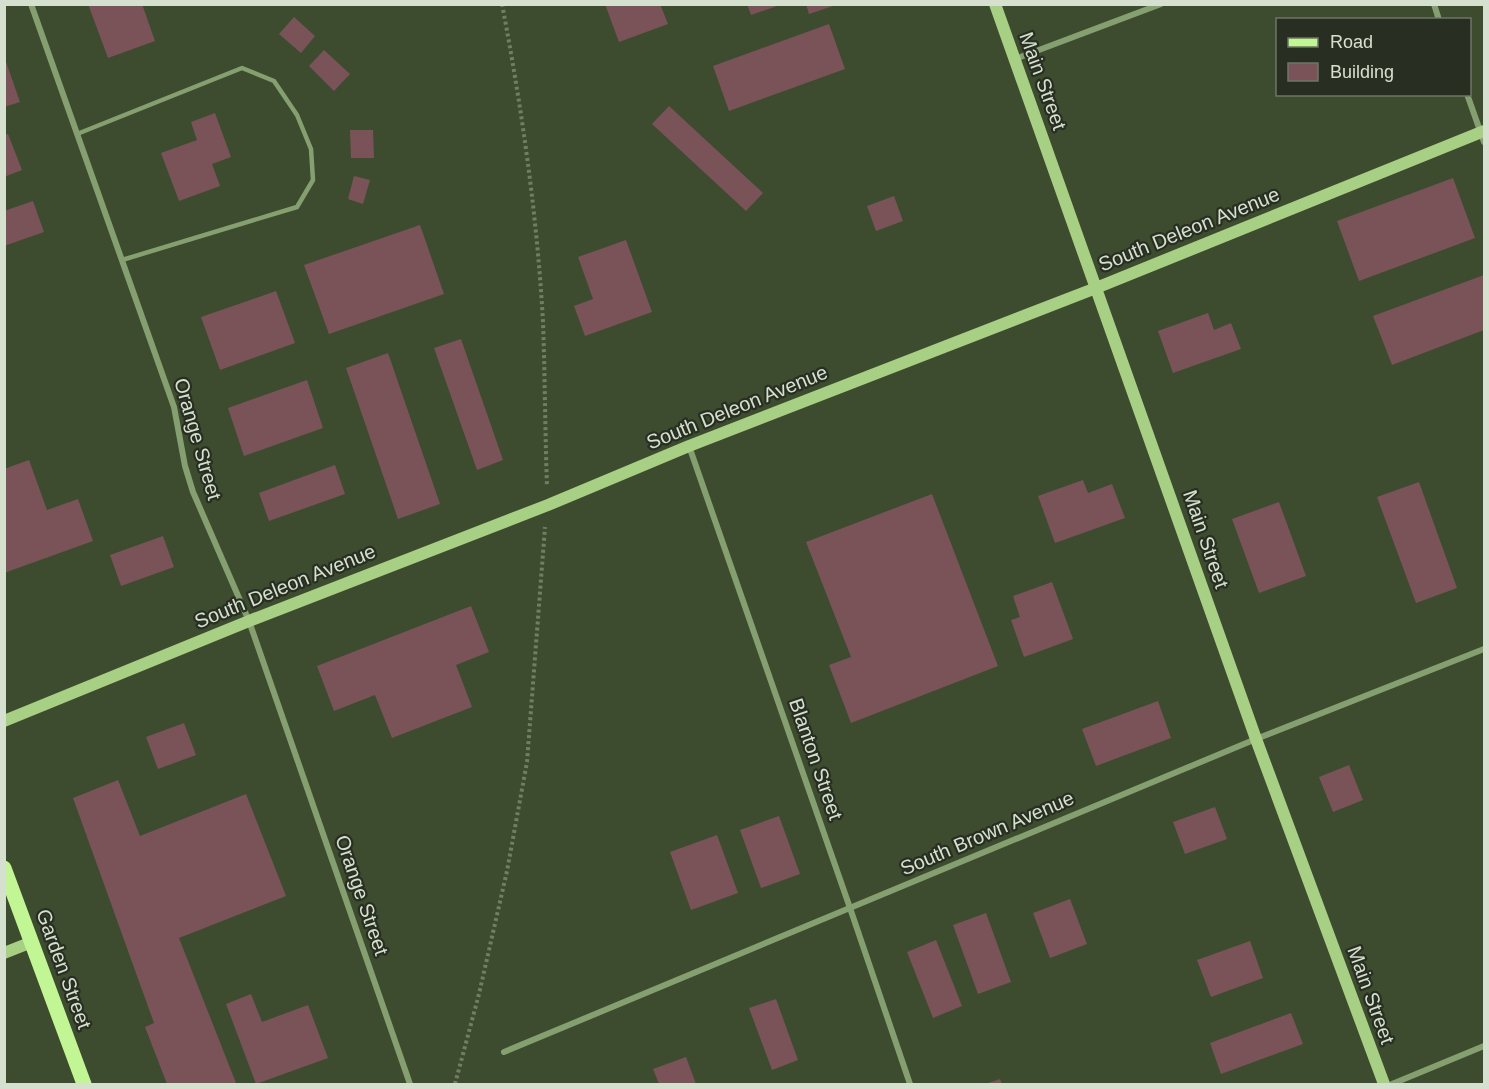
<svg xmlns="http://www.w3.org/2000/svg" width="1489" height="1089" viewBox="0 0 1489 1089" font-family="Helvetica,sans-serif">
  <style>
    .building { fill: #795358 }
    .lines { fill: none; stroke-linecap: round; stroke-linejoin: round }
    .path { stroke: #717e65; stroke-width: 4; stroke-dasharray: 3 3; stroke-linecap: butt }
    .lane { stroke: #869f70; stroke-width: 4.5 }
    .street { stroke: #869f70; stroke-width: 6 }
    .secondary { stroke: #a8d085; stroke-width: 12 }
    .primary { stroke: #c2f594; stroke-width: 15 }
    .labels { text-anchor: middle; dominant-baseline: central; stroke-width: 4.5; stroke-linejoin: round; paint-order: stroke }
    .street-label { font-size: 20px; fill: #d6e0cf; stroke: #282f22 }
  </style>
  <rect width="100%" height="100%" fill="#3d4c2f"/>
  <path class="building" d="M88 4H142L155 41 108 58Z
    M605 4H660L668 24 619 42Z
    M747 4H780V5L751 15Z
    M806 4H836V5L809 14Z
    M294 17 315 36 301 53 279 34Z
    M829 24 845 69 729 111 713 66Z
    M324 50 350 74 334 91 309 66Z
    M4 56 20 102 4 107Z
    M669 106 763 193 746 211 652 124Z
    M215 113 231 157 212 164 220 186 179 201 161 153 197 140 191 122Z
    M350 130H373L374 158H351Z
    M8 134 22 170 4 177V135Z
    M354 176 370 180 363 204 348 199Z
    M1453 178 1475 238 1359 281 1337 221Z
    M894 196 903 221 876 231 867 206Z
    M33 201 44 232 4 246V211Z
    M420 225 444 294 329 334 304 265Z
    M626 240 652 312 585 336 574 306 593 299 578 257Z
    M1484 275V330L1392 365 1373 316Z
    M276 291 295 343 220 370 201 317Z
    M1208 313 1214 330 1231 323 1241 349 1173 373 1158 331Z
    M461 339 503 460 477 470 434 348Z
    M388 353 440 504 398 519 346 368Z
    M307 380 323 428 244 456 228 408Z
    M29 460 47 510 78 499 93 541 4 573V469Z
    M335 465 345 494 269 521 259 493Z
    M1083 480 1088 493 1112 484 1125 518 1055 543 1038 496Z
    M1419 482 1457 588 1416 603 1377 497Z
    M932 494 998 666 851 723 829 665 851 657 806 542Z
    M1279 502 1306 576 1259 593 1232 519Z
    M163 536 174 567 121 586 110 555Z
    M1052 582 1073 639 1024 657 1011 620 1020 617 1013 596Z
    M471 606 489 652 456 665 472 707 392 738 375 695 334 711 317 666Z
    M1158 701 1171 738 1096 766 1082 729Z
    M184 723 196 755 158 769 146 737Z
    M1349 765 1363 800 1333 812 1319 777Z
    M118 780 140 836 246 794 286 896 179 938 236 1083 232 1084H167L145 1027 154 1023 73 798Z
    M1215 807 1227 839 1185 854 1173 822Z
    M779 816 800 874 761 888 740 830Z
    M717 835 738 893 691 910 670 852Z
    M1070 899 1087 944 1050 958 1033 913Z
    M986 913 1011 982 978 994 953 925Z
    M936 940 962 1006 933 1018 907 952Z
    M1250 941 1263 978 1211 997 1197 960Z
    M251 994 262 1022 308 1005 328 1058 256 1084 226 1004Z
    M776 999 798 1060 772 1070 749 1008Z
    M1291 1013 1303 1044 1221 1074 1210 1043Z
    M686 1057 696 1084H659L653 1069Z
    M1000 1079 1002 1084H985Z"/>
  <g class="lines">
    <path class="path" d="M502 4C522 109 537 215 543 322 545 377 545 432 547 487
      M455 1084 479 994 507 871 527 762 545 527"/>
    <path class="lane" d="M77 134 242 68 274 81 297 115 311 149 313 180 297 207 122 260"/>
    <path class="street" d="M31 4 174 407 185 466 193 492 249 621 410 1084
      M1434 4 1439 20
      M1015 59 1161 4
      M1467 94 1484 142
      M689 446 850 908 910 1084
      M504 1052 1256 739 1484 649
      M1392 1084 1484 1046"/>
    <path class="secondary" d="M995 4 1256 739 1384 1084
      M4 721 249 621 548 505 689 446 1096 288 1484 131
      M4 953 32 942"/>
    <path class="primary" d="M4 868 84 1084"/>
  </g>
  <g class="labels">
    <g class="street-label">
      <text transform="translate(1043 81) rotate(70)">Main Street</text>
      <text transform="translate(1189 229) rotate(-22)">South Deleon Avenue</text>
      <text transform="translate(737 407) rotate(-22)">South Deleon Avenue</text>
      <text transform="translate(198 439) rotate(74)">Orange Street</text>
      <text transform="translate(1206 539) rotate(71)">Main Street</text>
      <text transform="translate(285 586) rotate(-22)">South Deleon Avenue</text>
      <text transform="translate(816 759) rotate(71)">Blanton Street</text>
      <text transform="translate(987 833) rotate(-23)">South Brown Avenue</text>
      <text transform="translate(362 895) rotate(71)">Orange Street</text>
      <text transform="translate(64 969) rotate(70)">Garden Street</text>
      <text transform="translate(1371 995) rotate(70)">Main Street</text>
    </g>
  </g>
  <rect width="1489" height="1089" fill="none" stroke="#d6e0cf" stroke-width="12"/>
  <rect x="1276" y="18" width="195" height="78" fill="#282f22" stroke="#6e7667" stroke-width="1.5"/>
  <rect x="1288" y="38" width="30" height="9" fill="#c2f594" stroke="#6e7667" stroke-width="1.5"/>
  <text x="1330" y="48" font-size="18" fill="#d6e0cf">Road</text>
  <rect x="1288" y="63" width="30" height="18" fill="#795358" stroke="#6e7667" stroke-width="1.5"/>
  <text x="1330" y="78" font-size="18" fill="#d6e0cf">Building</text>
</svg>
